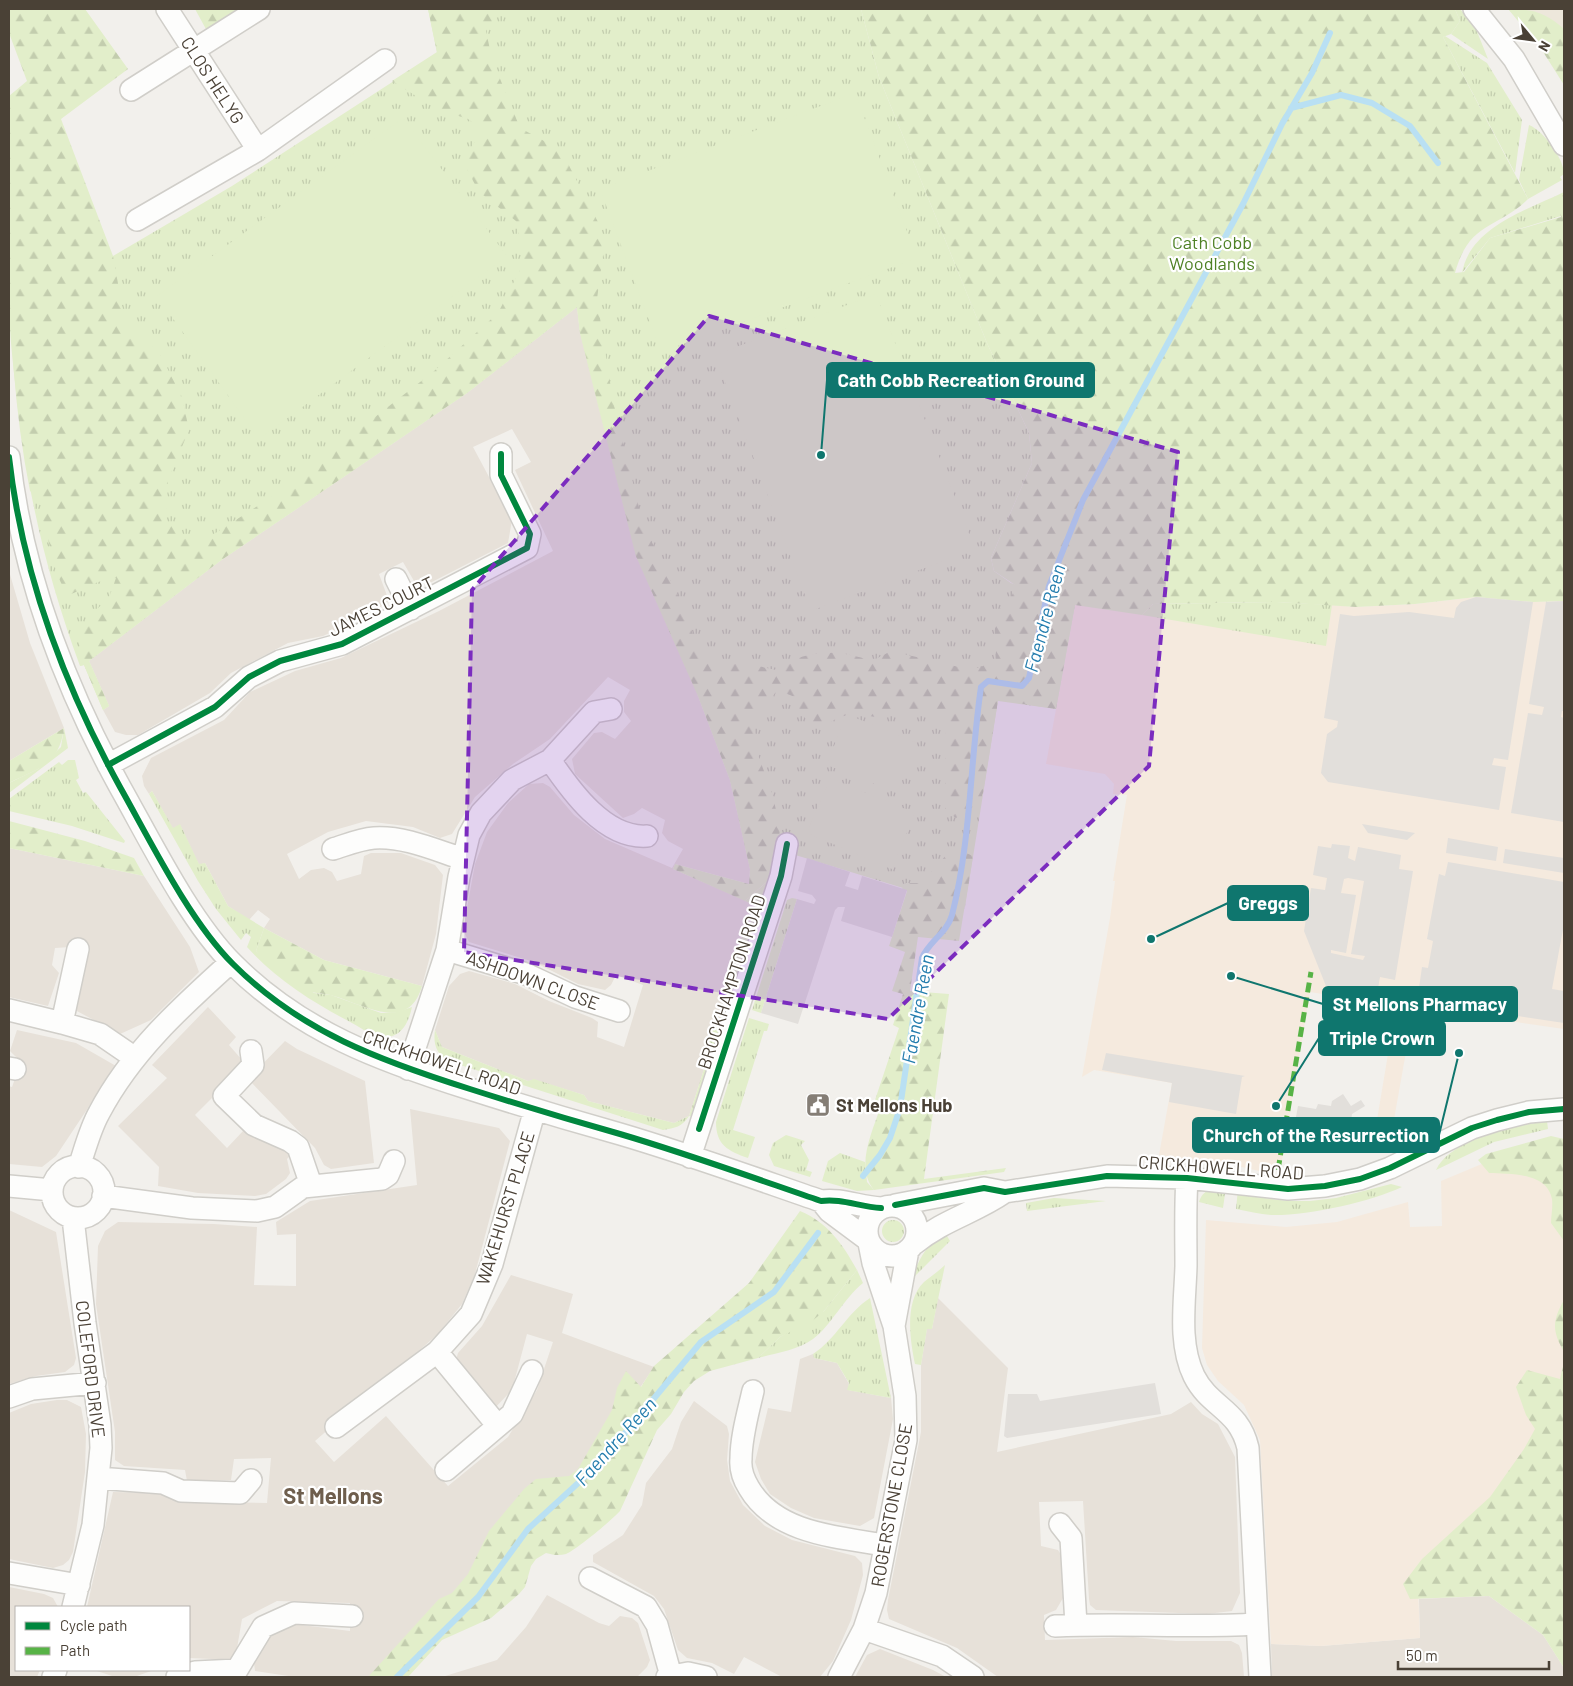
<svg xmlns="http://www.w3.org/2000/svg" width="1573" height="1686" viewBox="0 0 1573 1686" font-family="Barlow,sans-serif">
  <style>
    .residential { fill: #e7e1d9 }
    .commercial { fill: #f5eade }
    .education { fill: #ede7db }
    .grass { fill: url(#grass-tufts) }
    .forest { fill: url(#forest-firs) }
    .pitch { fill: #e2eeca }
    .parking { fill: #e2dfdb; fill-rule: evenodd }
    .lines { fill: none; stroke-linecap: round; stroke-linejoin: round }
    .stream { stroke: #b9e0f3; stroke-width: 6 }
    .minor-casing { stroke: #d0cec9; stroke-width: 24 }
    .minor { stroke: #fdfdfc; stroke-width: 21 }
    .quiet { stroke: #57b346; stroke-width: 5; stroke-dasharray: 10 5; stroke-linecap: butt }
    .cycleway-casing { stroke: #fff; stroke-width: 9 }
    .cycleway { stroke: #00873e; stroke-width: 6 }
    .marked { fill: #7b2cbf; fill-opacity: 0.2; stroke: #7b2cbf; stroke-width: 4; stroke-dasharray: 10 6; stroke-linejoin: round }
    .labels { text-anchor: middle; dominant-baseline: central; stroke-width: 4.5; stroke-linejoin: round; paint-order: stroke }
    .street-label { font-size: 18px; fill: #4a4136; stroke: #fff }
    .park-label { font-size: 18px; fill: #4e8124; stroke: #fff }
    .poi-label { font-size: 18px; font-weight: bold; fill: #4a4136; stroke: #fff; text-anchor: start }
    .water-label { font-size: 19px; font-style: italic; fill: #247dae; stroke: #fff }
    .district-label { font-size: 22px; font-weight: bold; fill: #6e5e4d; stroke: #fff }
    .leader { fill: none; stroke: #0f766e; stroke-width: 2 }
    .callout-dot { fill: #0f766e; stroke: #fff; stroke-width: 2 }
    .callout { fill: #0f766e; stroke: #0f766e; stroke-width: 2 }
    .callout-label { font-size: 19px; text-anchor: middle; font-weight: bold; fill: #fff }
  </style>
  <defs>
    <pattern id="grass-tufts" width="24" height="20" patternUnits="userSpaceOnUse" patternTransform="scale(1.25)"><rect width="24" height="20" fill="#e2eeca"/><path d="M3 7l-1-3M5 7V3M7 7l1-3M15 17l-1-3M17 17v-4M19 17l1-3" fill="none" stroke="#c3cdae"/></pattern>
    <pattern id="forest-firs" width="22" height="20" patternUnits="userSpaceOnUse" patternTransform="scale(1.25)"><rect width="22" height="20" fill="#e2eeca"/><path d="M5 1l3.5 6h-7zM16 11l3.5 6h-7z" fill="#c3cdae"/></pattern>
  </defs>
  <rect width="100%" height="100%" fill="#f2f0ec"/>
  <path class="residential" d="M577 307 580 333 698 696 730 780 750 869 749 884 675 864 673 869 756 905 747 933 741 938 727 984 730 988 719 1025 703 1060 706 1063 689 1116 674 1123 588 1101 584 1095 535 1080 528 1081 442 1047 435 1030 449 986 460 974 469 971 515 984 549 1001 592 1018 598 1022 597 1037 624 1047 643 985 616 975 611 985 605 990 578 984 534 962 469 942 463 930 475 864 487 832 508 803 529 784 543 783 550 787 574 815 605 839 672 868 683 849 668 841 662 833 665 820 642 808 634 814 623 818 575 774 572 759 594 733 602 732 615 739 631 721 624 712V701L630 690 608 677 550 739 513 764 475 797 452 834 440 838 413 827 366 821 328 832 287 854 299 879 311 870 324 868 332 872 337 881 361 874 364 856 371 853H401L435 865 443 875 436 934 422 986 324 960 264 928 270 919 258 910 249 920 228 906 205 863 199 865 180 825 173 829 152 791 149 794 144 786 142 776 151 758 224 720 250 692 295 671 341 658 439 611 553 551 515 470 531 462 512 429 473 447 512 520 508 543 428 584 414 581 403 562 379 574 389 601 370 614 323 636 288 643 231 673 210 693 138 735H126L115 732 103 710 109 706 89 661 220 561 467 393Z
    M9 571 30 643 64 728 9 761Z
    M9 848 144 876 190 947 199 972 151 1020 120 1034 75 1010 71 947 55 948 52 965 59 973 48 1006 9 997Z
    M208 1007 236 1037 229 1045 242 1060 238 1072 195 1115 227 1148 243 1131 283 1148 291 1155 287 1159 290 1173 286 1179 266 1194 255 1196 198 1193 158 1186 159 1167 118 1126 167 1078 152 1065Z
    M17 1030 76 1043 116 1066 56 1156 42 1167 9 1164V1086L12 1087 21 1062 10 1051Z
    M285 1041 297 1049 365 1081 374 1163 331 1169 324 1165 315 1148 248 1079Z
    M410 1109 499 1128 510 1141 475 1274 462 1304 438 1334 315 1441 334 1462 386 1416 448 1486 508 1437 537 1390 553 1342 527 1334 512 1390 494 1409 456 1360 458 1353 482 1326 511 1275 573 1294 562 1333 654 1367 588 1465 390 1677H295L255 1671 253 1655 263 1639 286 1623 350 1631V1603L277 1601 242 1619 235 1660 189 1658V1607H87L113 1492 165 1493 177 1501 267 1503 271 1458 234 1459 231 1480 187 1481 185 1470 124 1466 115 1460V1432L96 1304 98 1246 105 1231 118 1222 214 1224 257 1227 254 1285 296 1286V1234L277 1235 276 1222 310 1201 417 1185Z
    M9 1210 56 1232 76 1358 74 1365 65 1372 36 1376 9 1384Z
    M938 1298 1008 1368 997 1452 1171 1414 1191 1402 1202 1414 1218 1424 1235 1457 1240 1593 1232 1611 1207 1614 1096 1610 1090 1605 1089 1599 1083 1501 1039 1502 1041 1546 1058 1550 1061 1555 1063 1598 1056 1610 1044 1615 1045 1640 1133 1637 1176 1641H1231L1239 1645 1242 1653 1244 1677H998L957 1648 889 1619 887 1610 888 1600 921 1432V1365L927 1328 932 1329Z
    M813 1354 814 1358 837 1363 849 1384 848 1390 891 1398 893 1419 874 1518 860 1526 814 1518 791 1508 770 1494 761 1479 755 1462 768 1408 791 1412 800 1359Z
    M57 1400H67L81 1407 86 1434 85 1472 73 1552 69 1560 63 1565 53 1568 9 1559V1413L31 1404Z
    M694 1401 727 1426 729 1434 727 1460 730 1481 743 1505 765 1526 792 1540 855 1556 862 1563 863 1575 851 1620 833 1661 820 1677H782L744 1657 734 1674 712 1663 687 1658 678 1650 664 1609 654 1596 593 1562V1555L623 1535 642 1505 646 1483 672 1449 681 1422Z
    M9 1587 44 1594 53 1598 58 1607H16V1670H40L37 1677H9Z
    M547 1595 599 1623 609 1626 620 1616 632 1618 638 1623 650 1660 647 1667 637 1677H442L497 1660 526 1627Z
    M1489 1596 1543 1635 1564 1668V1677H1272L1271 1644 1321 1646 1420 1638 1419 1599Z
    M880 1649 933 1670 946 1677H855L867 1655Z
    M94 1670H154L134 1677H115Z"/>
  <path class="commercial" d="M1476 597 1533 602 1564 601V1029L1414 1007 1393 1125 1395 1134 1402 1139 1374 1138 1396 1006 1310 992 1281 1166 1259 1171 1229 1164 1159 1155 1172 1083 1094 1070 1082 1077 1110 918 1115 881H1113L1127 795 1113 794 1114 784 1105 774 1046 764 1075 605H1332L1356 607 1415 604Z
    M1564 1143V1445L1418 1587 1420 1638 1321 1646 1271 1644 1260 1440 1244 1405 1218 1381 1207 1365 1202 1348 1206 1220 1286 1227 1337 1222 1408 1202 1410 1227 1442 1226 1441 1181 1525 1146Z"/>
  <path class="education" d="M1508 9H1564V64Z"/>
  <path class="grass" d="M428 9H861L879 77 987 343 1029 433 1032 463 991 558 994 571 1011 583 1075 605 1056 709 998 701 965 907 792 854 750 869 730 780 698 696 636 556 580 333 577 307 467 393 220 561 89 661 109 706 103 710 84 665 80 666C45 571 25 483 15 382 12 355 9 327 9 299L113 256 232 186 437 53Z
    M1455 9H1460L1474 24 1488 59 1451 34 1460 21Z
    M1445 36 1487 63 1522 120 1515 173 1443 37Z
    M1529 125C1544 131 1564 159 1564 174L1560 177 1562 180 1528 199 1519 180Z
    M1564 192 1561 216 1490 238 1462 273C1470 227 1527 210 1564 192Z
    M1277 602 1332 605 1326 646 1142 615 1153 604Z
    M64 728 68 748 9 793V783L38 769 61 747Z
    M68 760H75L79 778 76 780 83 793 86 792 125 841 124 843 72 826 9 811V799L59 762 62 765Z
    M152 791 173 828 180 824 199 864 205 863 228 906 264 928 256 951 314 993 331 995 381 1013 397 1012 412 1007C409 1021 402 1038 384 1037 374 1037 361 1028 352 1023 314 1003 277 980 247 947L251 937 246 933 241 940 216 909 198 881 149 794Z
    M770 879 694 1117 689 1116C682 1127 675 1128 663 1130L448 1061C436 1053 433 1044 435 1030L442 1047 528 1081 534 1079 584 1095 588 1101 674 1123 689 1116 706 1063 703 1060 714 1027 719 1024 730 988 727 984 741 938 747 933 756 906 745 901Z
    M792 898 797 899 761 1013 752 1010 787 900Z
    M749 1018 769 1024 767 1031H764L733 1130 755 1137 748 1158C728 1151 716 1145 716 1122Z
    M1547 1121 1548 1129 1494 1142 1436 1170C1451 1138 1515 1126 1547 1121Z
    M786 1135 805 1141 801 1145 809 1160 806 1170 812 1172 810 1177 774 1166 769 1155 773 1143Z
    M840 1153 865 1162 867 1182 874 1190 857 1191 822 1181 828 1161Z
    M1391 1184 1402 1187C1370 1202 1307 1216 1271 1215 1259 1214 1248 1211 1236 1209L1238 1189 1256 1197 1287 1201H1310L1336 1198Z
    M1226 1187 1223 1208 1199 1202C1203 1189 1213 1188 1226 1187Z
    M1054 1198 1106 1201 1027 1211 1026 1203Z
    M882 1231a11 11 0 1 1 22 0a11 11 0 1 1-22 0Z
    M944 1231 950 1241 912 1279C918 1259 928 1244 944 1231Z
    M945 1265 932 1329H927L921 1365 915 1364C910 1340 904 1301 924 1282 931 1276 939 1271 945 1265Z
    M857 1270 863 1283C844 1298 830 1327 813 1339 798 1350 776 1353 758 1358L780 1337 824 1311Z
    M870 1298 891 1398 847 1390 849 1383 837 1363 814 1358 813 1354C836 1339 847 1313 870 1298Z"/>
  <path class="forest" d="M9 9H85L128 69 61 119 113 256 125 322 159 352 182 397 189 430 168 480 166 520 184 538 214 534 273 496 433 372 498 313 524 262 516 221 479 192 463 162 482 129 468 119 437 109 392 81 437 52 428 9H501L486 31 492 59 520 128 561 150 599 224 603 255 597 299 613 401 643 524 682 604 699 651 716 664H749L776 670C794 656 817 652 839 653 851 654 862 659 874 660L891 651 963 668H979L996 659C996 645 992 624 999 611 1006 600 1013 600 1015 585L994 571 991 558 1032 463 1029 433 987 343 879 77 861 9H1455L1460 21 1451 34 1443 37 1528 199C1496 230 1469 221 1455 273L1464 272 1490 238 1561 217 1558 204 1564 193V601L1533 602 1476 597 1415 604 1356 607 1277 602 1153 604 1142 615 1075 605 1056 709 998 700 983 793 976 805 956 818 945 810 946 712 916 714 895 711 876 717 855 714 839 717 826 725 808 722 798 707 795 697 777 690 754 725 758 755 772 793 780 827 777 867 770 879 745 901 673 869 675 864 749 884 750 869 730 780 698 696 636 556 580 333 577 307 467 393 220 561 89 661 109 706 103 710 84 665 80 666 79 634 92 615 110 595 116 578 98 582 67 596 57 574 43 520 50 505 30 491C4 360 9 229 9 96L27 81 9 33Z
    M195 9H245L207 31Z
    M1508 9C1533 9 1545 12 1564 29V85L1540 47Z
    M64 728C59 765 39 768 9 783V761Z
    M9 821 85 841 134 858 144 876 9 848Z
    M959 850 973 856 959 941 918 937 910 991 949 994 924 1179 1006 1168 1004 1172 874 1190C855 1167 872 1133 880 1108L873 1106 899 1028 893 1025 903 994 892 991 905 952 889 946 907 891 902 889 906 883H921L949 852Z
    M264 928 324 960 422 986C408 1035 362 1003 330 995 320 993 310 993 301 988 283 978 270 965 256 951Z
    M1551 1136 1564 1139V1241L1551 1223C1551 1216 1553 1207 1552 1199 1547 1172 1509 1174 1489 1173L1478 1160 1486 1154Z
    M800 1211C828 1223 842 1243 857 1270L824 1311 811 1322 780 1337 758 1358 710 1371 694 1381 684 1392 671 1414 657 1430 620 1511C612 1520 576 1550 566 1554 559 1556 553 1555 546 1553L536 1559 531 1566 525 1587 519 1594 491 1618 442 1640 408 1677H368L439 1599 452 1593 468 1574 489 1531 524 1489 536 1479 569 1476 578 1469 612 1410 617 1388 626 1371 641 1387 654 1366 749 1283Z
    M1564 1300V1352C1552 1331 1552 1321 1564 1300Z
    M1564 1362V1668L1543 1635 1489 1596 1410 1599 1403 1584 1422 1559 1490 1497 1524 1449 1535 1429 1526 1415 1516 1387 1527 1370 1560 1379Z"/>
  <path class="pitch" d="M855 93 917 258 661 352 600 189Z
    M403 118 507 256 259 439 157 296Z
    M876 294 975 549 811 611 715 355Z
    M846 714 917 743 897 793 827 765Z
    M830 778 915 813 892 869 807 833Z"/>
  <path class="parking" d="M1476 597 1533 602 1508 760 1494 758 1492 765 1506 767 1499 810 1328 782 1321 773 1327 734 1337 727 1338 721 1324 718 1340 614 1354 616 1409 612 1454 618 1456 608 1461 602Z
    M1564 601V711H1562L1561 717 1564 718V822L1511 813 1528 713 1542 715 1544 707 1529 704 1546 602Z
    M1362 824 1415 833 1407 840 1368 833Z
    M1448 838 1498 847 1496 861 1446 853Z
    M1332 844 1350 846 1348 858 1355 861 1358 847 1401 855 1399 869 1413 871 1395 980 1380 977 1377 994 1326 986 1304 931 1311 888 1325 890 1327 878 1313 875 1318 846 1331 848ZM1348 878 1364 881 1351 954 1365 956 1363 960 1331 953V950L1346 953 1356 895 1341 893 1344 879Z
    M1505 849 1564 858V873L1503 863Z
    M807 858 850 872 845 886 858 890 862 876 907 890 892 937 841 921 845 907H838L835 910 798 1024 761 1013 797 899 814 904 816 900 812 895 798 891Z
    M1448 862 1564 882V924L1552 989 1564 991V1023L1424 1002 1426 987 1419 988 1422 967 1428 968 1433 941 1427 939 1439 874 1445 876Z
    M1106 1053 1245 1076 1242 1077 1236 1114 1169 1102 1172 1083 1102 1070Z
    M1343 1094 1351 1106 1361 1100 1365 1106 1352 1114 1351 1122 1370 1126 1368 1134 1349 1132 1346 1152 1291 1144 1298 1106 1316 1109 1318 1104 1331 1106 1332 1101Z
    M1155 1383 1161 1414 1007 1438 1004 1436 1008 1394H1037L1040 1401Z"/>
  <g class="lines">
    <path class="stream" d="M1291 108 1341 95 1372 103 1410 126 1438 163
      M863 1176 880 1155 890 1138 900 1108 922 958C929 941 947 933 952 915 971 841 970 762 981 687L988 681 1022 686 1029 678 1049 586 1083 500 1243 204 1282 124 1312 73 1330 33
      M397 1677 478 1597 528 1529 600 1463 701 1342 774 1292 818 1233"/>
    <defs>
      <path id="minor" d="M167 9 258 150
        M1474 9 1514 59 1564 145
        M131 90 259 9
        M137 220 258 150 385 60
        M9 457C22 573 64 685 120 787 151 842 189 920 233 964 301 1032 381 1061 470 1089 520 1105 570 1120 620 1134 688 1154 754 1178 821 1201 841 1198 860 1207 881 1208
        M396 579 411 609
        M550 760C571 791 605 839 647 836
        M108 765 215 707 249 677 280 661 342 644 527 548 530 534 501 475V454
        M333 849C346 845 360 839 374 838 404 836 435 850 463 859
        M447 950 526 974 575 997 619 1011
        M9 1010 62 1023 100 1034 135 1058
        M62 1023 78 949
        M251 1051 253 1065 224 1096 254 1125 290 1141 298 1147 311 1185
        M9 1068 15 1069
        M408 1069 447 950 459 877 469 835 481 813 512 780 550 760 594 712 611 709
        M690 1157 781 876 787 844
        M52 1192a26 26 0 1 1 52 0a26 26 0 1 1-52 0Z
        M79 1167C85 1149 90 1129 99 1113 131 1052 181 1007 231 962
        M1187 1178C1185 1207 1186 1237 1186 1266 1185 1302 1178 1343 1194 1376 1210 1408 1239 1409 1248 1448L1260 1677
        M9 1186 52 1190
        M103 1196 192 1208 257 1211 275 1207 303 1187 382 1179 388 1175 394 1161
        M821 1201 829 1211 868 1240
        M895 1205 984 1188 1005 1192 1107 1176 1187 1178 1288 1189 1325 1186 1360 1179 1390 1168 1472 1128 1497 1120 1529 1112 1564 1109
        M867 1231a25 25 0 1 1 50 0a25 25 0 1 1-50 0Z
        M73 1218 85 1323 100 1425 101 1448 93 1525 73 1607
        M914 1244C945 1219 975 1213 1005 1192
        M894 1326 908 1250
        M437 1352 498 1426
        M753 1391C748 1413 741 1437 741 1459 740 1469 744 1480 749 1488 776 1534 838 1537 885 1545
        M9 1397 32 1389 95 1383
        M336 1427 437 1352 471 1314 492 1264 535 1109
        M446 1470 512 1414 532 1371
        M98 1478 163 1483 181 1491 240 1493 251 1480
        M1060 1524 1071 1538 1076 1625
        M9 1573 79 1585
        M590 1578 646 1607 657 1625 671 1676
        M1055 1626C1123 1623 1189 1628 1257 1624
        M864 1629 942 1656 973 1677
        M53 1677 56 1670
        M177 1677 195 1672 237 1670 263 1627 294 1613 352 1616
        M667 1677 688 1673 706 1677
        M839 1677 864 1629 876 1593 906 1440 905 1396 894 1326 873 1263 869 1243"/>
    </defs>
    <use href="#minor" class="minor-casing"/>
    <use href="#minor" class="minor"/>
    <path class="quiet" d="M1278 1170 1311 972"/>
    <defs>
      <path id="cycleway" d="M9 457C22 573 64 685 120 787 151 842 189 920 233 964 301 1032 381 1061 470 1089 520 1105 570 1120 620 1134 688 1154 754 1178 821 1201 841 1198 860 1207 881 1208
        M108 765 215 707 249 677 280 661 342 644 527 548 530 534 501 475V454
        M699 1129 781 876 787 844
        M895 1205 984 1188 1005 1192 1107 1176 1187 1178 1288 1189 1325 1186 1360 1179 1390 1168 1472 1128 1497 1120 1529 1112 1564 1109"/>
    </defs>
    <use href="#cycleway" class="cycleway-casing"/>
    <use href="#cycleway" class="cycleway"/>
  </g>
  <path class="marked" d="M709 316 1178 452 1149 766 888 1019 464 952 472 590Z"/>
  <defs>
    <symbol id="civic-square" viewBox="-11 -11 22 22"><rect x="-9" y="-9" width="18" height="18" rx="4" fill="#857e76" stroke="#fff"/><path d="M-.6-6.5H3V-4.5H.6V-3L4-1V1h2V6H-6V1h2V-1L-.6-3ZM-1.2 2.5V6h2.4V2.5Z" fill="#fff"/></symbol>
  </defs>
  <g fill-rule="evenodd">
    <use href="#civic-square" x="804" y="1091" width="28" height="28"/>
  </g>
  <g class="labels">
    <g class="street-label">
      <text transform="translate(213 80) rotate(57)">CLOS HELYG</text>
      <text transform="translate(381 606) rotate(-26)">JAMES COURT</text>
      <text transform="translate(533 980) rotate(20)">ASHDOWN CLOSE</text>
      <text transform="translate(731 982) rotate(-72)">BROCKHAMPTON ROAD</text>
      <text transform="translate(442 1062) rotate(19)">CRICKHOWELL ROAD</text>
      <text transform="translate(1221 1167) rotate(4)">CRICKHOWELL ROAD</text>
      <text transform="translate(505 1208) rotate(-73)">WAKEHURST PLACE</text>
      <text transform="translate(91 1369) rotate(83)">COLEFORD DRIVE</text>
      <text transform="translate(891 1505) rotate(-80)">ROGERSTONE CLOSE</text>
    </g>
    <g class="park-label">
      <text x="1212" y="242">Cath Cobb<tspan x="1212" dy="21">Woodlands</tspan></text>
    </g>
    <g class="poi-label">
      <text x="836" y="1105">St Mellons Hub</text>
    </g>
    <g class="water-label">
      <text transform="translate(1044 618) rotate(-75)">Faendre Reen</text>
      <text transform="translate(917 1009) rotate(-80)">Faendre Reen</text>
      <text transform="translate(615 1441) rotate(-48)">Faendre Reen</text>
    </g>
    <g class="district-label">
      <text x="333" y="1495">St Mellons</text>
    </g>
  </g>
  <path class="leader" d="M821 455L827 380M1151 939L1228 903M1231 976L1323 1004M1276 1106L1319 1038M1459 1053L1439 1135"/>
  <g class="callout-dot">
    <circle cx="821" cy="455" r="5"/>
    <circle cx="1151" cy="939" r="5"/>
    <circle cx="1231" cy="976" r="5"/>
    <circle cx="1276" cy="1106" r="5"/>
    <circle cx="1459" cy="1053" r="5"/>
  </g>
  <g class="callout">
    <rect x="827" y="363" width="267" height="34" rx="5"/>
    <rect x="1228" y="886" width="80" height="34" rx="5"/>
    <rect x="1323" y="987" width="194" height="34" rx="5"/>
    <rect x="1319" y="1021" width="126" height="34" rx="5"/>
    <rect x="1193" y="1118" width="246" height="34" rx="5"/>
  </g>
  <g class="callout-label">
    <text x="961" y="387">Cath Cobb Recreation Ground</text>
    <text x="1268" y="910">Greggs</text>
    <text x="1420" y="1011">St Mellons Pharmacy</text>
    <text x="1382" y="1045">Triple Crown</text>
    <text x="1316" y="1142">Church of the Resurrection</text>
  </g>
  <rect width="1573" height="1686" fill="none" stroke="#4a4136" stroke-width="20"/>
  <rect x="15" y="1606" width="175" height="65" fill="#ffffff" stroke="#b7b3af"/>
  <rect x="25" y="1622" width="25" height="8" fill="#00873e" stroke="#b7b3af"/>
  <text x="60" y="1631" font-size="15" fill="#4a4136">Cycle path</text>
  <rect x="25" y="1647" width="25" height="8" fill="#57b346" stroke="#b7b3af"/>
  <text x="60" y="1656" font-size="15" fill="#4a4136">Path</text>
  <g transform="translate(1533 40) rotate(119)" stroke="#ffffff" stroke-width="4" paint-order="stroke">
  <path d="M0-4L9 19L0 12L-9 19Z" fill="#4a4136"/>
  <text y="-8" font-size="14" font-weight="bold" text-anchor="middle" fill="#4a4136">N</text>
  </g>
  <path d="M1398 1661v8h151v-8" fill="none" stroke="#4a4136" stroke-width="2.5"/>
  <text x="1406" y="1661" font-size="15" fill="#4a4136" stroke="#ffffff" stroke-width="4" paint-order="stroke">50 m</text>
</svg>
